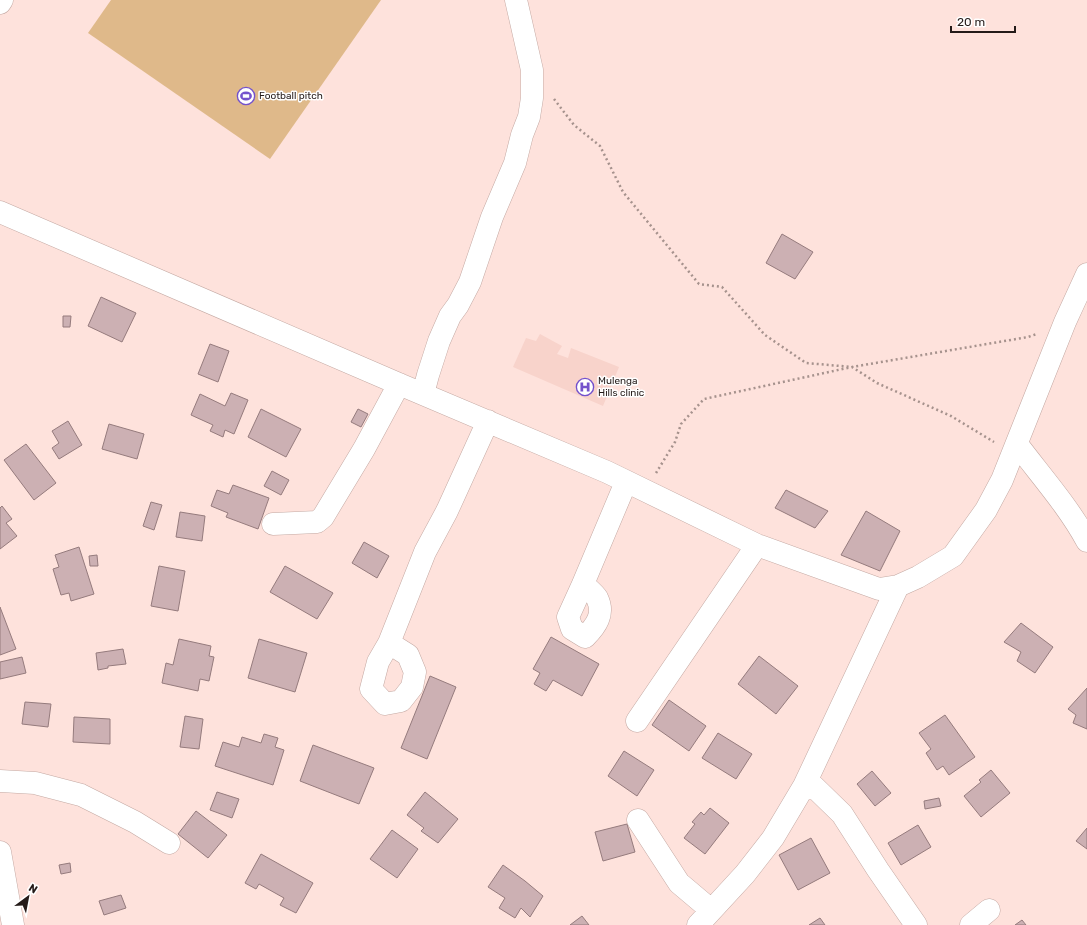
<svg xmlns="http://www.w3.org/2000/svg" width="1087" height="925" viewBox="0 0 1087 925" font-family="Rubik,sans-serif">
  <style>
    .built { fill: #f8d3cb }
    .green { fill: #dfb98a }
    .building { fill: #ccb0b3; stroke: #957b7d }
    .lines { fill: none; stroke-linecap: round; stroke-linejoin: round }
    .minor-casing { stroke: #c4a9a3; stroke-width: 23 }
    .path { stroke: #a6928d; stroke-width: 2.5; stroke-dasharray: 2 3; stroke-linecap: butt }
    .minor { stroke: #fff; stroke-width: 22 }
    .labels { text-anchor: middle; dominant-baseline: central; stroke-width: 3; stroke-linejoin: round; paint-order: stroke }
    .poi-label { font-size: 10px; fill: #241b19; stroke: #fff; text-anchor: start }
  </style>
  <rect width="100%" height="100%" fill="#fee2dc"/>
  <path class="built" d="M540 334 562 346 557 354 568 358 571 348 619 367 603 406 513 367 526 338 536 341Z"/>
  <path class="green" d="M111 0H381L270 159 88 33Z"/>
  <path class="building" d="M782 234 813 252 795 279 766 263Z
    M101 297 136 313 122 342 88 326Z
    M63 316H71L70 327H63Z
    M210 344 229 351 218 382 198 374Z
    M231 393 248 400 234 434 225 430 223 437 210 431 213 425 191 415 200 394 225 406Z
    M261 409 301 429 286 457 248 437Z
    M358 409 368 414 361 427 351 422Z
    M68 421 82 445 59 459 52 448 59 443 52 431Z
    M109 424 144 434 137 459 102 449Z
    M26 444 56 483 34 500 4 460Z
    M272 471 289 480 281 495 264 486Z
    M233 485 269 498 258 529 226 517 228 513 211 506 217 490 229 494Z
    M786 490 828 511 815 528 775 508Z
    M151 502 162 505 154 530 143 526Z
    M2 506 12 519 6 523 17 536 0 549V508Z
    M866 511 900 531 880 571 841 555Z
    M180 512 205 516 202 541 176 537Z
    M364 542 389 556 377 578 352 563Z
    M79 547 94 594 71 601 69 593 61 595 53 569 59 567 55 555Z
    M97 555 98 566H90L89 556Z
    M159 566 185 571 178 611 151 606Z
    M285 566 333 593 317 619 270 592Z
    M0 607 16 649 0 655Z
    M1021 623 1053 647 1035 673 1017 661 1021 652 1004 642Z
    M551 637 599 664 582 696 553 680 546 691 534 684 540 673 533 669Z
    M179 639 211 646 209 656 214 657 209 681 200 679 198 691 162 683 166 663 173 665Z
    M259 639 307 653 295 692 248 678Z
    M123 649 126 664 108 666V668L98 670 96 653Z
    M759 656 798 686 776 714 738 684Z
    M22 657 26 673 0 679V662Z
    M430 676 456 687 427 759 401 748Z
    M1087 688V729L1073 723 1076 715 1068 709Z
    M669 700 706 726 689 751 652 725Z
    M25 702 51 704 48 727 22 724Z
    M945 715 975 757 949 775 943 766 937 770 926 753 931 749 919 733Z
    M185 716 203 719 199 749 180 747Z
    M74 717 110 719V744L73 742Z
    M718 733 752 754 736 779 702 758Z
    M264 734 278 738 275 747 284 750 273 785 215 766 223 742 239 747 242 737 261 743Z
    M313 745 374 768 359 804 300 781Z
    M624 751 654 770 637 796 608 776Z
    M991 770 1010 793 981 817 964 796 981 782 979 780Z
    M872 771 891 793 875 806 857 784Z
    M217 792 239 799 232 818 210 810Z
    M425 792 458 819 438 843 421 831 424 828 407 815Z
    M939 798 941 806 925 809 924 801Z
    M710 808 729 823 705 854 684 838 695 824 692 822 701 812 704 815Z
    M196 811 227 835 208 858 178 834Z
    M627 824 635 852 603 861 595 832Z
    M918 825 931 847 901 865 888 843Z
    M1087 828V849L1076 841Z
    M392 830 418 849 397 878 370 859Z
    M811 838 830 873 798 890 779 855Z
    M261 854 313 883 296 913 280 905 284 898 259 884 256 889 245 883Z
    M70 863 71 872 61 874 59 865Z
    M503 865 525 881 543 896 530 917 521 908 515 918 499 908 505 898 488 887Z
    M121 895 126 908 104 915 99 901Z
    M582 916 589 925H570Z
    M820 918 825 925H809Z
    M1022 920 1026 925H1015Z"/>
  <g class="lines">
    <defs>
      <path id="minor" d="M0 3 2 0
        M0 212 399 384 607 472 757 545 879 589 898 586 918 577 953 556 986 510 1002 480 1065 322 1087 274
        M423 394 428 375 439 341 450 316 458 305 470 282 492 217 515 163 522 135 529 117 532 98V70L516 0
        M1017 444C1041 476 1068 506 1087 541
        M273 524 317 522 323 517 364 449 399 384
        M583 584C587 588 594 593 597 598 605 614 596 626 585 637L572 629 568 617 583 584 626 482
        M389 643 408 655 415 672 412 687 401 701 385 704 371 689 378 662 389 643 425 552 447 511 488 421
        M637 721 757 545
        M807 780 842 814 878 870 916 925
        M0 781 35 783 81 795 135 822 169 843
        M638 820 679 883 711 910
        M0 852 13 925
        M698 925 745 874 773 838 804 786 898 586
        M971 925 989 910"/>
    </defs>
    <use href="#minor" class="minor-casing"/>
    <path class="path" d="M554 99 574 125 600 146 623 192 699 284 722 287 765 335 806 363 852 367 877 383 951 416 994 442
      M656 473 675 442 681 424 704 399 852 367 1028 337 1037 334"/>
    <use href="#minor" class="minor"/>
  </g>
  <defs>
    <symbol id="stadium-ring" viewBox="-11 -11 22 22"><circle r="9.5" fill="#fff" stroke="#7452cc" stroke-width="1.5"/><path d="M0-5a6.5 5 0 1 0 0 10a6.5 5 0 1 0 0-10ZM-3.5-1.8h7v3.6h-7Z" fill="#7452cc"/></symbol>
    <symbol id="hospital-ring" viewBox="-11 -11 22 22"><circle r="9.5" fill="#fff" stroke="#7452cc" stroke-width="1.5"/><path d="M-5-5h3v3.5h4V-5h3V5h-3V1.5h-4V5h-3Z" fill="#7452cc"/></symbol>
  </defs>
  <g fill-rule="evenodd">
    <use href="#stadium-ring" x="236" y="86" width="20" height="20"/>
    <use href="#hospital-ring" x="575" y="377" width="20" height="20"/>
  </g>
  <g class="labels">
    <g class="poi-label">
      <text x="259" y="96">Football pitch</text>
      <text x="598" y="381">Mulenga<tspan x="598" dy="12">Hills clinic</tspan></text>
    </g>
  </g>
  <g transform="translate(28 897) rotate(32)" stroke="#ffffff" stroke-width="3" paint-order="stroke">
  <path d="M0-3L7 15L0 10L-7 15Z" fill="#241b19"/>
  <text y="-6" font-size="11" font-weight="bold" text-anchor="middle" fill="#241b19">N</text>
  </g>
  <path d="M951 26v6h64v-6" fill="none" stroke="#241b19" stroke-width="2"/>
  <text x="957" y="26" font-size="12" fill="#241b19" stroke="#ffffff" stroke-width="3" paint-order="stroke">20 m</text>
</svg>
